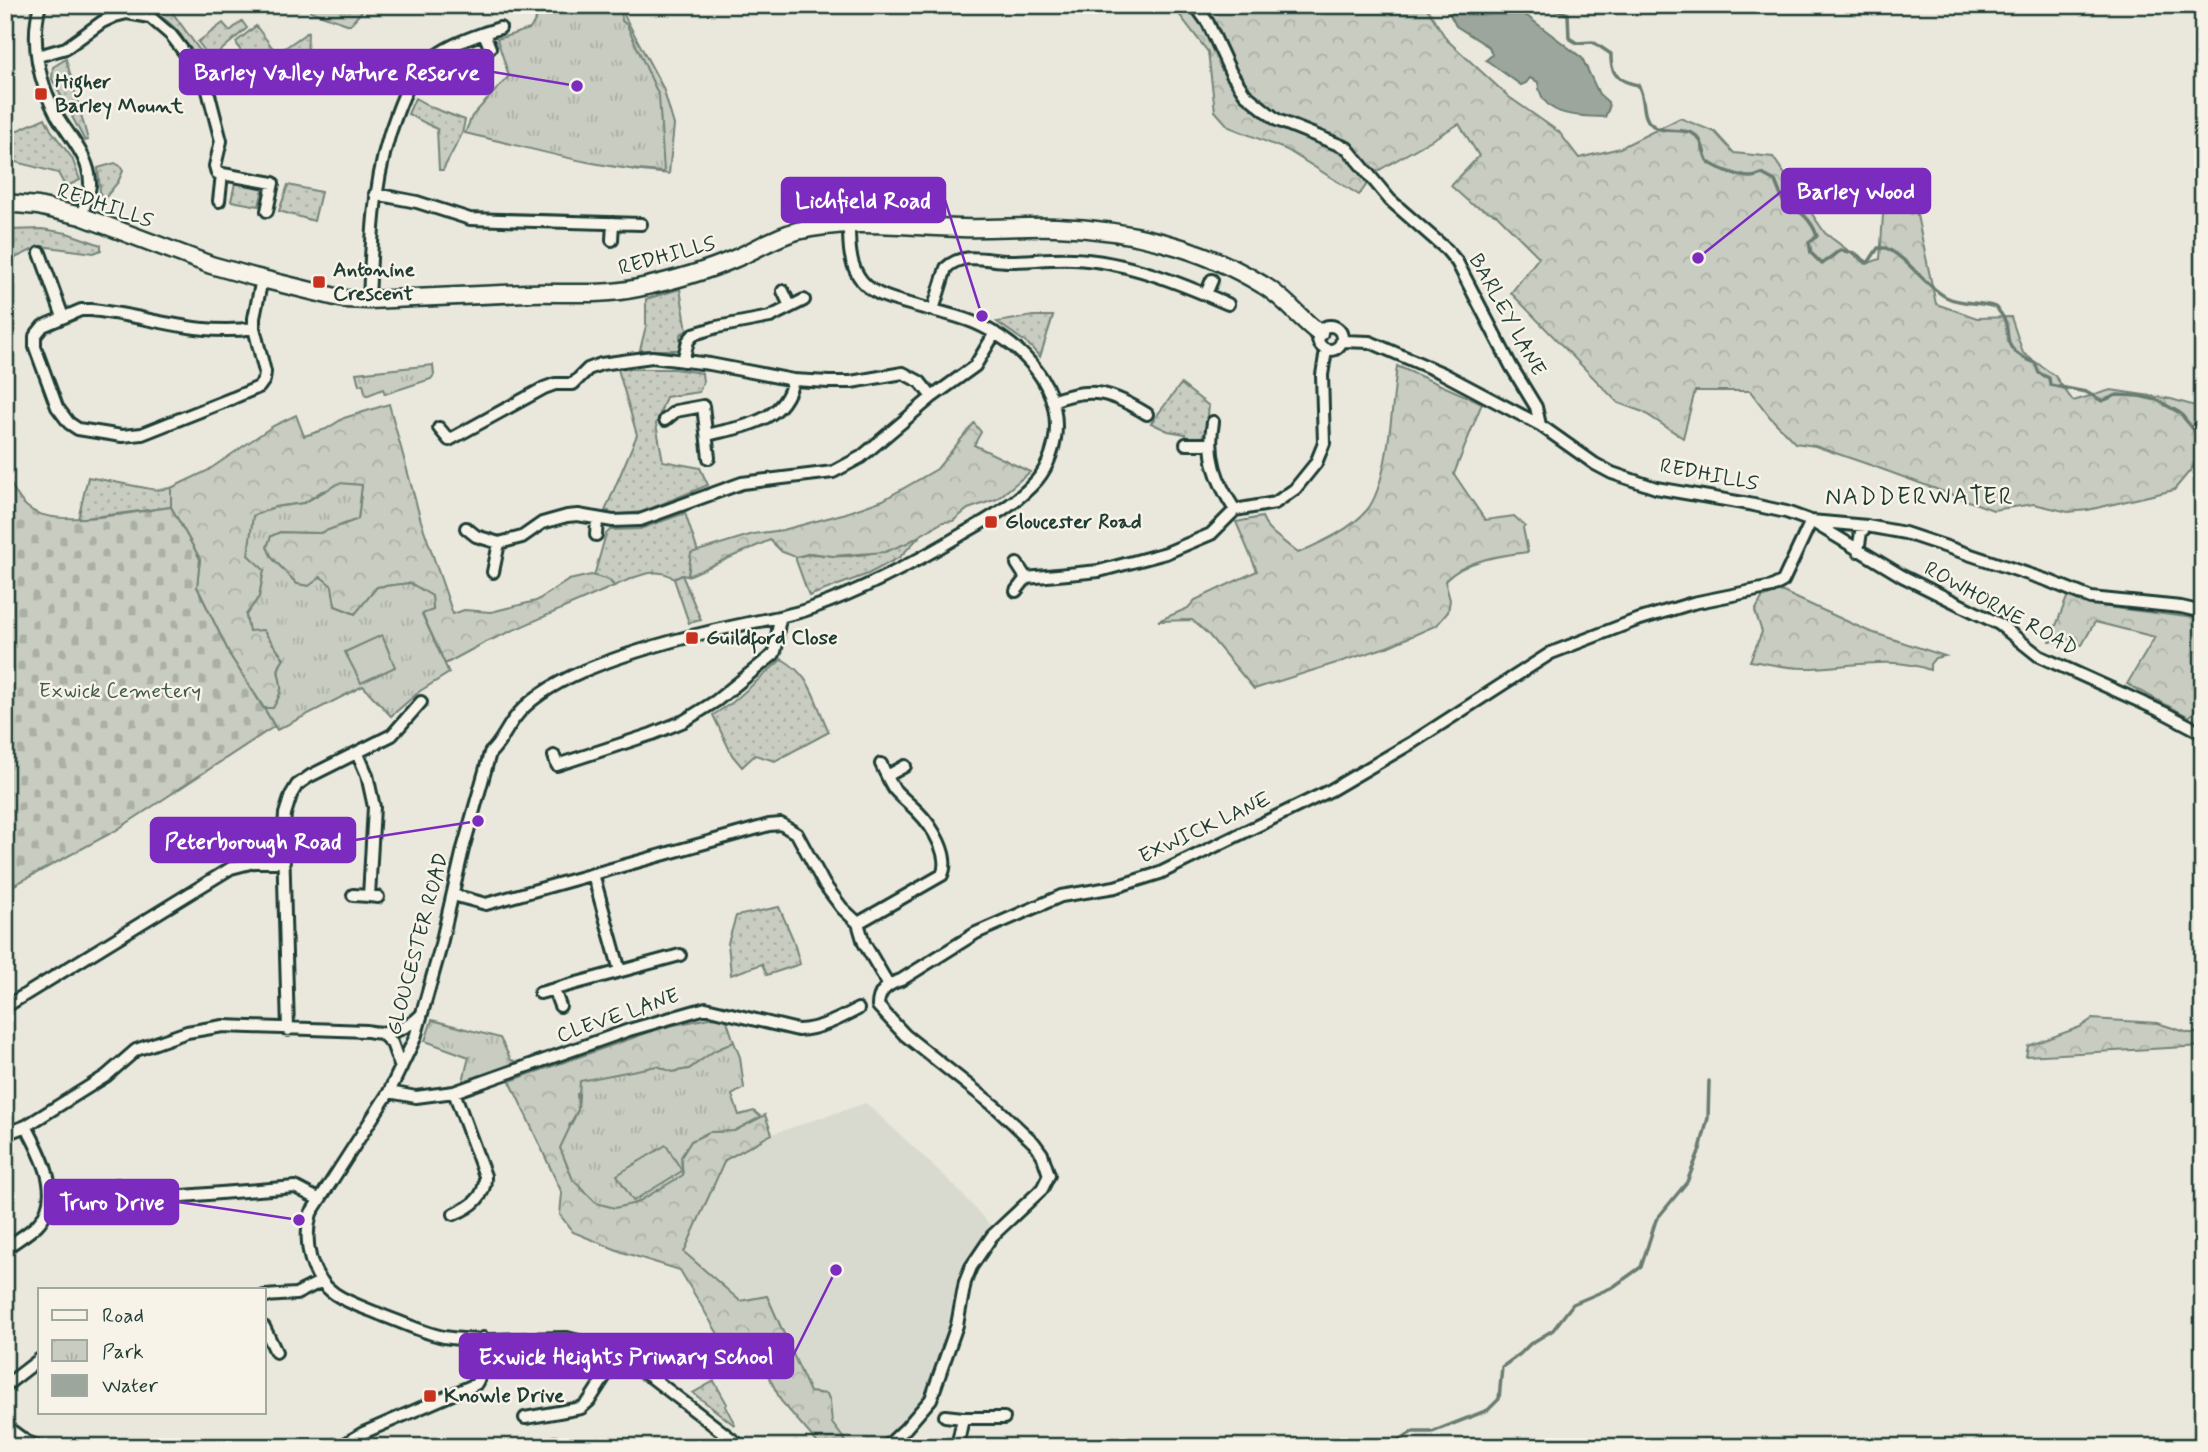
<svg xmlns="http://www.w3.org/2000/svg" width="2208" height="1452" viewBox="0 0 2208 1452" font-family="Mynerve,sans-serif">
  <style>
    .built { fill: #d9dacf }
    .grass { fill: url(#grass-dots); stroke: #74847a; stroke-width: 2 }
    .forest { fill: url(#forest-crowns); stroke: #74847a; stroke-width: 2 }
    .cemetery { fill: url(#cemetery-stones); stroke: #74847a; stroke-width: 2 }
    .park { fill: url(#park-tufts); stroke: #74847a; stroke-width: 2 }
    .pitch { fill: #c8ccc1; stroke: #74847a; stroke-width: 2 }
    .water { fill: #9ca69c; stroke: #6a7c72; stroke-width: 2 }
    .lines { fill: none; stroke-linecap: round; stroke-linejoin: round }
    .stream { stroke: #6a7c72; stroke-width: 3.5 }
    .street-casing { stroke: #1f3d34; stroke-width: 16 }
    .secondary-casing { stroke: #1f3d34; stroke-width: 21 }
    .street { stroke: #f7f3e8; stroke-width: 10 }
    .secondary { stroke: #f7f3e8; stroke-width: 16 }
    .poi-dot { fill: #c8321e; stroke: #f7f3e8; stroke-width: 2.5 }
    .labels { text-anchor: middle; dominant-baseline: central; stroke-width: 5; stroke-linejoin: round; paint-order: stroke }
    .poi-label { font-size: 21px; font-weight: bold; fill: #1f3d34; stroke: #f7f3e8; text-anchor: start }
    .street-label { font-size: 21px; fill: #1f3d34; stroke: #f7f3e8 }
    .park-label { font-size: 21px; fill: #415a50; stroke: #f7f3e8 }
    .quarter-label { font-size: 24px; letter-spacing: 2px; fill: #1f3d34; stroke: #f7f3e8 }
    .leader { fill: none; stroke: #7b2cbf; stroke-width: 2.5 }
    .callout-dot { fill: #7b2cbf; stroke: #f7f3e8; stroke-width: 2.5 }
    .callout { fill: #7b2cbf; stroke: #7b2cbf; stroke-width: 2.5 }
    .callout-label { font-size: 23px; text-anchor: middle; font-weight: bold; fill: #fff }
  </style>
  <defs>
    <pattern id="grass-dots" width="8" height="8" patternUnits="userSpaceOnUse" patternTransform="scale(1.75)"><rect width="8" height="8" fill="#c8ccc1"/><path d="M2 2h.1M6 6h.1" fill="none" stroke="#abb0a6" stroke-width="1.8" stroke-linecap="round"/></pattern>
    <pattern id="forest-crowns" width="20" height="18" patternUnits="userSpaceOnUse" patternTransform="scale(1.75)"><rect width="20" height="18" fill="#c8ccc1"/><path d="M2 6a3 3 0 1 1 6 0M12 15a3 3 0 1 1 6 0" fill="none" stroke="#abb0a6"/></pattern>
    <pattern id="cemetery-stones" width="16" height="16" patternUnits="userSpaceOnUse" patternTransform="scale(1.75)"><rect width="16" height="16" fill="#c8ccc1"/><path d="M2 7V4a2 2 0 0 1 4 0v3zM10 15v-3a2 2 0 0 1 4 0v3z" fill="#abb0a6"/></pattern>
    <pattern id="park-tufts" width="24" height="20" patternUnits="userSpaceOnUse" patternTransform="scale(1.75)"><rect width="24" height="20" fill="#c8ccc1"/><path d="M3 7l-1-3M5 7V3M7 7l1-3M15 17l-1-3M17 17v-4M19 17l1-3" fill="none" stroke="#abb0a6"/></pattern>
  </defs>
  <rect width="100%" height="100%" fill="#eae8dd"/>
  <filter id="ink" filterUnits="userSpaceOnUse"><feTurbulence type="fractalNoise" baseFrequency=".0143" numOctaves="2"/><feDisplacementMap in="SourceGraphic" scale="14" xChannelSelector="R" yChannelSelector="G"/><feConvolveMatrix kernelMatrix="1 2 1 2 8 2 1 2 1" color-interpolation-filters="sRGB"/></filter>
  <g filter="url(#ink)">
    <path class="built" d="M866 1103 952 1183 990 1225 959 1289 939 1357 923 1395 904 1421 877 1447H850L831 1424 830 1401 810 1392 767 1296 741 1301 684 1252 725 1160 772 1134Z"/>
    <path class="grass" d="M120 5H167L208 62 209 68H201C197 62 191 56 188 50 185 45 185 40 181 35 165 15 138 0 113 10Z
      M242 21 247 28 211 59 198 42 223 23 230 31Z
      M256 26 275 51 282 68 247 71 246 62 236 42Z
      M308 32 306 83 294 82 293 69H286L279 52Z
      M66 59 88 140 85 141 52 79 53 67Z
      M415 98 433 108 465 120 462 134 443 170H439L437 129 408 114Z
      M45 118 51 130 72 158 80 180 67 186 64 184 58 173 5 159V136Z
      M115 163 120 166 123 171 118 182 101 203 98 168Z
      M240 181 264 185 259 206 231 201 235 183Z
      M288 185 321 192 314 221 279 211Z
      M42 229 67 233 101 245V250L94 253 40 246 5 263V233L9 230Z
      M680 289 687 330 680 335V350H640L646 326V299Z
      M1033 316H1053L1040 357 1028 344 997 322Z
      M618 369H674L702 373 703 382 699 392 666 397 656 424 663 461 700 468 708 485 642 512 610 515 609 511H605L637 435Z
      M1181 384 1209 406 1206 432 1200 439 1188 440 1185 434 1168 431 1151 423Z
      M88 477 156 490 171 488V507L78 519Z
      M685 513 698 552 691 554 688 576 682 575 674 579C658 564 631 579 614 586L609 580 594 576 606 534 610 530 640 529Z
      M920 536 900 557 868 574 809 596 796 560V557C810 553 819 554 834 556 861 558 896 549 920 536Z
      M782 659C814 678 814 701 829 732L775 761 755 755 742 767 732 755 713 715 733 702Z
      M779 907 793 939 800 964 767 975 762 964 731 975 728 943 736 916Z
      M714 1381 727 1404 725 1406 735 1424 734 1425 693 1393Z"/>
    <path class="forest" d="M594 5H623L625 17 663 88 674 125 669 174 633 170Z
      M1172 5H1425L1447 40 1509 97 1559 132 1579 158 1620 148 1680 118 1715 132 1734 153 1773 157 1825 233 1866 264 1880 259 1884 200 1915 206 1936 304 1977 318 2011 317 2023 353 2055 376 2073 401 2111 390 2171 399 2195 406 2203 402V455L2174 490 2088 510 2068 512 2034 504 1993 510 1876 467 1815 446 1795 443 1770 417 1750 391H1695L1683 438 1643 412 1618 403 1511 293 1539 257 1497 215 1471 204 1451 186 1479 156 1459 124 1376 172 1359 195 1287 150 1229 127 1215 111 1208 52Z
      M1397 366 1482 403 1454 474 1485 520 1514 516 1525 526 1523 528 1528 552C1501 555 1465 560 1445 581L1450 600 1448 612 1437 625 1387 647 1254 689 1208 634 1192 620 1158 621 1188 608 1195 600 1257 571 1236 522 1262 517 1268 529 1298 553C1322 542 1350 530 1367 510 1389 483 1392 402 1397 366Z
      M389 404 421 521 453 614 464 610 491 612 536 601 569 580 591 575 609 580 614 586 484 643 445 664 422 613 433 610 432 596 410 583 377 587 356 614 335 606 334 600 309 586 297 584 272 558 267 547 271 536 280 532 320 533 358 519 362 485 322 491 304 503 275 507 253 516 264 570 259 597 246 615 249 630H263L284 659C274 673 280 672 281 686 282 694 276 702 273 709L264 708 231 657 197 587 200 559 171 507V488L207 471 273 426 296 415 304 436 326 429 344 418Z
      M974 423 981 432 974 445 1030 472 997 499 968 509 953 521 943 522 907 543 885 552 833 556 811 553 796 557 782 552 770 540 688 576 691 553 753 534 783 530 846 513 883 500 937 469Z
      M682 575 701 620 689 623 674 579Z
      M1781 591 1868 631 1945 656 1935 658 1930 664V670C1890 655 1845 668 1804 668 1786 668 1767 663 1750 661L1762 632 1755 611 1762 598Z
      M2068 595 2107 607 2203 619V702L2189 717 2127 684 2155 637 2095 622 2082 645 2050 641Z
      M725 1015 734 1042 714 1051 689 1069 672 1072 657 1066 577 1094 578 1110 569 1126 682 1164 681 1157 691 1141 709 1132 734 1131 765 1115 772 1134 725 1160 684 1252 740 1301 767 1296 810 1392 827 1394 830 1401 832 1423 850 1447H821L781 1401 753 1345 731 1356 680 1270 622 1252 573 1232 560 1215 562 1193 510 1081 664 1027Z
      M2092 1019 2157 1023 2189 1033H2203V1046L2026 1056 2028 1046 2080 1027Z"/>
    <path class="cemetery" d="M5 473C12 485 18 501 30 509 57 529 138 511 171 507L200 559 197 587 231 657 275 726 115 831 5 890Z"/>
    <path class="park" d="M306 5H367L350 25 310 11Z
      M549 5H621L622 21 627 25 659 96 664 172C597 169 531 148 465 133L472 116 509 76 497 39 530 29 541 10Z
      M433 365 434 375 431 379 385 394 383 389 366 396 363 384 359 385 356 373Z
      M339 483 362 485 358 519 320 533 280 532 271 536 267 547 272 558 297 584 309 586 321 577 332 586 335 606 355 614 377 587 410 583 432 596 433 610 422 614 449 673 420 691 391 716 363 686 277 730 264 708H273C276 702 282 694 281 686 280 672 275 673 284 659L263 630 249 631 246 615 259 597 264 570 248 555 253 516 275 507 304 503Z
      M432 1020 500 1038 511 1060 526 1064 462 1085 469 1057 425 1041Z
      M734 1042 740 1057 744 1088 732 1095 739 1115 754 1111 761 1117 734 1131 709 1132 691 1141 681 1157 683 1175 636 1203 615 1208 596 1203 573 1180 560 1148 578 1110 580 1081 657 1066 672 1072 689 1069 714 1051Z"/>
    <path class="pitch" d="M382 635 395 667 361 683 345 652Z
      M666 1145 682 1171 633 1201 617 1175Z"/>
    <path class="water" d="M1445 5H1505L1527 16 1582 58 1599 94 1608 102 1609 108 1605 117C1578 116 1541 118 1538 82L1530 78 1526 83 1521 85 1486 60 1492 55 1489 47 1456 26Z"/>
    <g class="lines">
      <path class="stream" d="M1527 5 1538 11 1548 7 1568 14 1569 38 1577 43 1593 42 1611 54C1610 74 1618 81 1638 85 1646 97 1641 116 1651 124 1662 135 1679 127 1692 133 1704 139 1702 150 1707 160 1711 167 1744 178 1751 177 1755 177 1758 175 1762 174L1775 181 1783 201C1799 210 1811 218 1817 236L1809 242 1811 253 1822 264 1840 250 1854 253 1868 263 1878 248H1886C1909 259 1925 286 1946 297 1961 305 1980 301 1995 307 2021 332 1990 345 2035 363L2039 373 2049 378 2050 385 2086 392 2102 401 2117 395 2139 396 2157 400 2180 413 2203 441
        M1388 1447 1412 1432H1432L1488 1410 1499 1399 1502 1367 1520 1354 1530 1344 1553 1330 1573 1304 1613 1287 1641 1267 1656 1220 1687 1182 1700 1149 1708 1118 1709 1081"/>
      <defs>
        <path id="street" d="M40 5C30 42 39 83 57 116 69 136 91 159 90 185 89 195 84 207 81 216
          M1195 5 1208 23 1231 73 1245 94 1277 120 1347 148 1390 200 1446 249 1457 262 1511 366 1536 407 1540 425
          M484 33 500 28
          M38 56 66 48 102 22 115 16 127 13 150 17 171 35 205 79 221 141 215 166 217 173 273 183 267 211
          M205 79 233 63
          M375 194 417 202 470 219 641 224
          M219 201 222 174
          M612 240 613 223
          M40 253 63 317
          M783 291 790 306
          M1206 294 1212 280
          M369 300C372 236 373 174 397 113 404 94 411 77 427 63 443 48 464 40 484 33L490 48
          M933 310 946 268C963 251 988 261 1008 261 1030 261 1051 258 1073 259 1126 261 1180 283 1228 304
          M1318 338a12 12 0 1 1 24 0a12 12 0 1 1-24 0Z
          M254 328C199 337 145 315 91 310H81L43 326 35 336V347L57 407 69 423 78 429 122 436 142 434 233 398 259 387 264 380 265 372 254 328V318L262 279
          M1342 341 1370 342 1442 373 1540 425 1595 464 1612 473 1656 488 1749 504 1786 512 1811 521 1867 526 1905 533 2049 581 2091 598 2181 607 2203 612
          M683 361 688 341 694 334 717 327 770 317 804 300
          M1052 401C1093 385 1111 393 1147 414
          M665 420 676 411 703 406 709 458
          M1213 422C1207 456 1216 481 1235 510L1275 503 1295 489 1316 463 1324 443 1322 375 1326 350
          M439 428 449 440 544 388 555 384H573L588 369 601 364 652 357 710 364 793 380 829 382H851L903 373 920 382 932 397
          M707 435C743 426 784 423 793 380
          M1186 444H1209
          M466 528 476 536 499 543 522 537 542 523 567 516 578 515 613 521 640 520 742 483 833 472 861 457 932 397 975 366 995 333
          M596 535 597 520
          M1858 551 1861 532 1867 526
          M1017 564 1026 578 1099 571 1166 553 1211 534 1235 510
          M493 572 499 543
          M1016 591 1026 578
          M358 754 367 775 374 807 369 896 378 897
          M554 756 557 765 652 734 684 721 716 701 774 654C780 641 775 631 781 617
          M887 776 905 766
          M593 874 620 971
          M353 895 369 896
          M453 895 486 904 769 825 781 824 797 834 824 884 842 908 858 923 864 943 888 984
          M858 923 942 875C951 856 932 826 918 812 910 804 901 797 894 789 889 781 885 772 881 764
          M554 990 560 1006
          M540 993 680 955
          M5 1007 231 868 254 862H284
          M288 1030 283 841 285 814 291 795 297 785 310 776 392 735 421 702
          M383 1035 392 1043 401 1068
          M389 1092 416 1097 454 1092 629 1030 706 1008 798 1030C820 1029 839 1019 858 1009
          M454 1092 485 1176C486 1197 471 1207 454 1214
          M5 1134 26 1126 106 1076 136 1050 187 1032 223 1026 367 1031C388 1036 406 1030 421 1015
          M117 1185 121 1201
          M122 1211 121 1201 283 1188 295 1187 318 1199
          M5 1249C15 1241 28 1234 37 1225 65 1196 41 1155 26 1126
          M264 1296 296 1294 322 1281
          M264 1327 276 1352
          M5 1386 40 1359
          M945 1416 963 1418
          M525 1418 581 1408 589 1401 616 1359
          M5 1426 27 1442 40 1447
          M340 1447 363 1433 476 1384 484 1369 483 1338
          M552 1447 555 1443
          M742 1447 651 1377 594 1345 567 1338C529 1338 480 1343 444 1337 423 1333 404 1323 384 1316 368 1309 350 1304 335 1294 309 1276 303 1242 311 1213L389 1092 415 1038 439 953 463 849 490 753C501 743 505 731 514 719 530 697 558 682 583 671 632 651 683 637 735 626 761 620 787 617 812 608 866 589 916 562 964 533 989 519 1018 502 1037 480 1049 466 1056 444 1056 426 1056 378 1016 341 975 323 959 316 941 312 924 308 904 302 876 298 862 281 849 265 849 245 849 226
          M886 1447 906 1428 931 1399 957 1325 965 1282 971 1267 992 1236 1042 1189 1049 1175 1042 1154 1034 1143 997 1108 905 1035 878 1006C878 991 888 984 901 980L976 933 1061 896 1115 887 1160 873 1331 790 1413 742 1551 653 1634 621 1693 603 1772 587 1783 581 1811 521 1902 576 1999 624 2039 656 2163 712 2203 733
          M957 1447 963 1418H1004"/>
        <path id="secondary" d="M5 203 38 206 81 216 211 265 254 277 344 299 369 300C421 298 474 295 527 293 565 292 601 296 638 288 671 281 704 272 734 259 756 250 774 237 797 231 851 218 906 227 961 228 992 229 1024 226 1056 227 1127 229 1202 247 1263 285 1285 298 1299 318 1319 333"/>
      </defs>
      <use href="#street" class="street-casing"/>
      <use href="#secondary" class="secondary-casing"/>
      <use href="#street" class="street"/>
      <use href="#secondary" class="secondary"/>
    </g>
  </g>
  <g class="poi-dot">
    <rect x="34" y="87" width="14" height="14" rx="3.5"/>
    <rect x="312" y="275" width="14" height="14" rx="3.5"/>
    <rect x="984" y="515" width="14" height="14" rx="3.5"/>
    <rect x="685" y="631" width="14" height="14" rx="3.5"/>
    <rect x="423" y="1389" width="14" height="14" rx="3.5"/>
  </g>
  <g class="labels">
    <g class="poi-label">
      <text x="55" y="82">Higher<tspan x="55" dy="24">Barley Mount</tspan></text>
      <text x="333" y="270">Antonine<tspan x="333" dy="24">Crescent</tspan></text>
      <text x="1005" y="522">Gloucester Road</text>
      <text x="706" y="638">Guildford Close</text>
      <text x="444" y="1396">Knowle Drive</text>
    </g>
    <g class="street-label">
      <text transform="translate(105 206) rotate(19)">REDHILLS</text>
      <text transform="translate(667 256) rotate(-15)">REDHILLS</text>
      <text transform="translate(1507 315) rotate(61)">BARLEY LANE</text>
      <text transform="translate(1709 475) rotate(11)">REDHILLS</text>
      <text transform="translate(2001 609) rotate(29)">ROWHORNE ROAD</text>
      <text transform="translate(1205 828) rotate(-25)">EXWICK LANE</text>
      <text transform="translate(418 944) rotate(-75)">GLOUCESTER ROAD</text>
      <text transform="translate(618 1016) rotate(-19)">CLEVE LANE</text>
    </g>
    <g class="park-label">
      <text x="120" y="691">Exwick Cemetery</text>
    </g>
    <g class="quarter-label">
      <text x="1920" y="497">NADDERWATER</text>
    </g>
  </g>
  <path class="leader" d="M577 86L493 72M1698 258L1782 191M982 316L945 200M478 821L355 840M299 1220L178 1202M836 1270L793 1356"/>
  <g class="callout-dot">
    <circle cx="577" cy="86" r="7"/>
    <circle cx="1698" cy="258" r="7"/>
    <circle cx="982" cy="316" r="7"/>
    <circle cx="478" cy="821" r="7"/>
    <circle cx="299" cy="1220" r="7"/>
    <circle cx="836" cy="1270" r="7"/>
  </g>
  <g class="callout">
    <rect x="180" y="50" width="313" height="44" rx="7"/>
    <rect x="1782" y="169" width="148" height="44" rx="7"/>
    <rect x="782" y="178" width="163" height="44" rx="7"/>
    <rect x="151" y="818" width="204" height="44" rx="7"/>
    <rect x="45" y="1180" width="133" height="44" rx="7"/>
    <rect x="460" y="1334" width="333" height="44" rx="7"/>
  </g>
  <g class="callout-label">
    <text x="337" y="80">Barley Valley Nature Reserve</text>
    <text x="1856" y="199">Barley Wood</text>
    <text x="863" y="208">Lichfield Road</text>
    <text x="253" y="849">Peterborough Road</text>
    <text x="112" y="1210">Truro Drive</text>
    <text x="626" y="1364">Exwick Heights Primary School</text>
  </g>
  <rect width="2208" height="1452" fill="none" stroke="#f7f3e8" stroke-width="28"/>
  <rect x="14" y="14" width="2180" height="1424" fill="none" stroke="#1f3d34" stroke-width="2.5" filter="url(#ink)"/>
  <rect x="38" y="1288" width="228" height="126" fill="#f7f3e8" stroke="#a1aaa0" stroke-width="2"/>
  <rect x="52" y="1310" width="35" height="10" fill="#f7f3e8" stroke="#a1aaa0" stroke-width="2"/>
  <text x="102" y="1322" font-size="21" fill="#1f3d34">Road</text>
  <rect x="52" y="1340" width="35" height="21" fill="url(#park-tufts)" stroke="#a1aaa0" stroke-width="2"/>
  <text x="102" y="1358" font-size="21" fill="#1f3d34">Park</text>
  <rect x="52" y="1375" width="35" height="21" fill="#9ca69c" stroke="#a1aaa0" stroke-width="2"/>
  <text x="102" y="1392" font-size="21" fill="#1f3d34">Water</text>
</svg>
